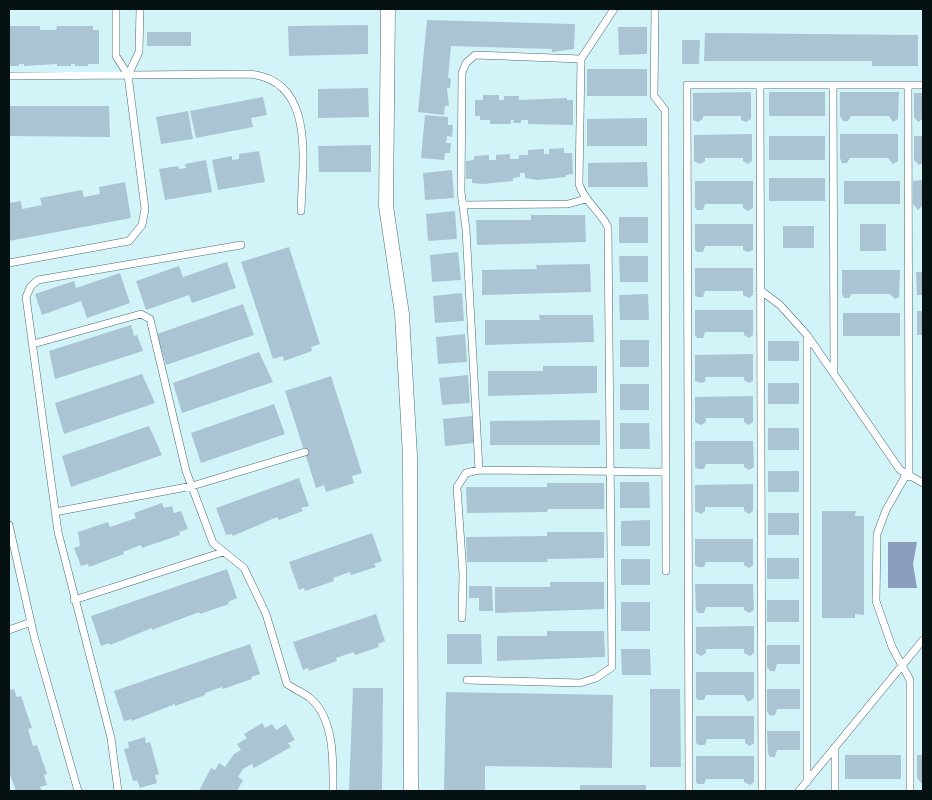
<svg xmlns="http://www.w3.org/2000/svg" width="932" height="800" font-family="'Fira Sans',sans-serif">
<style>
.water{fill:#8b9ebd}
.building{fill:#abc4d4}
.lines{fill:none;stroke-linecap:round;stroke-linejoin:round}
.service-casing{stroke:#4c6a6f;stroke-width:8}
.minor-casing{stroke:#4c6a6f;stroke-width:15}
.service{stroke:#fff;stroke-width:7}
.minor{stroke:#fff;stroke-width:14}
</style>
<rect width="100%" height="100%" fill="#d2f4f9"/>
<!-- water -->
<path class="water" d="M888,542H917L913,564L917,588H888Z"/>
<!-- building -->
<path class="building" d="M427,20L575,24L574,49L552,52V49L451,46L448,78L451,79L450,88H447L449,106H445L444,115L418,112Z
M368,25V54L289,56L288,26Z
M9,26H40V30H56L57,26H93V30H99V64H88V66H75V64H71V66H57V64L24,66V64H19V66H9Z
M618,27H647V54L619,55Z
M147,32H191V46H147Z
M705,33L918,35V66H872V61H704Z
M682,40H700L699,64H682Z
M587,69H647V96H587Z
M368,88L369,117L318,118V89Z
M751,92V119L746,122L741,120V116H703V119L698,122L693,120V93Z
M769,92H825V116H769Z
M840,92H899L898,119L893,122L889,116H851L848,121H843L840,116Z
M914,93H923V119L918,122L914,117Z
M483,95H499V100H504V96H519V100L567,98V100H573V125L528,124V120H521V123H513L514,120H511V124H490V120H480V116H475V100H483Z
M263,97L267,115L251,118L253,127L196,138L190,111Z
M9,106H109L110,137L9,136Z
M188,111L193,139L161,144L156,117Z
M425,115L448,117V125H453L452,137L447,136L446,143H451L450,153H445L444,160L421,158Z
M647,118V146H587V119Z
M752,134V161L748,164L743,161V158H705V161L700,164L694,161V135Z
M840,134H898V161L893,164L888,158H850L847,163H842L840,158Z
M769,136H825V160H769Z
M914,136H923V163L919,165L914,160Z
M371,145V172H319L318,146Z
M564,148V153H572L573,174L566,175V177L537,180L525,178V173H520V177L513,178V181L483,184L472,183V179H466V161L474,160V156L489,155V160H496V155L510,154V159H519V155H528V150L544,149V154H549V149Z
M259,151L265,182L218,190L212,160L232,156V160L239,159V154Z
M206,160L212,192L165,200L159,169L178,166L179,169L186,168L185,164Z
M647,162L648,187H588V163Z
M452,170L454,198L425,200L423,173Z
M769,178H825V201H769Z
M923,180V205L918,210L913,204V181Z
M695,181H753V208L748,211L743,208V204H705L703,210H697L695,208Z
M844,181H900V204H844Z
M125,182L131,218L9,241V203L21,201L22,209L42,205L40,198L82,190L84,197L100,194L99,187Z
M455,211L457,239L428,241L426,214Z
M531,215H585L586,242L477,245L476,220H531Z
M619,217H648V243H619Z
M695,224H753V250L748,252L743,250V246H705L703,252H697L695,250Z
M860,224H886V251H860Z
M783,226H814V248H783Z
M289,247L320,344L311,347L312,351L284,361L283,356L273,359L241,262Z
M458,252L461,280L432,282L430,255Z
M619,256H648V282H620Z
M227,262L236,288L192,303L189,295L146,310L136,281L179,266L183,277Z
M590,264L591,292L482,295V270L537,269L536,265Z
M695,268H753V295L749,298L743,295V291H705L703,297H697L695,295Z
M842,270H900L899,297L895,299L890,294H852L849,298H844L842,294Z
M916,272H923V295H917Z
M120,273L130,303L87,318L81,301L42,315L35,294L74,281L76,288Z
M462,293L464,321L435,323L433,296Z
M648,294L649,320H620L619,295Z
M243,304L254,335L166,365L157,334Z
M695,310H753V335L749,338L744,335V332H705L703,338H697L695,335Z
M917,311H923V335H917Z
M843,313H900V336H843Z
M539,315H593L594,342L485,345V320H540Z
M131,325L134,336L137,335L143,351L55,379L49,351Z
M465,334L467,362L438,364L436,337Z
M620,340H649V367H620Z
M768,341H799V361H768Z
M259,352L273,382L182,413L173,383Z
M753,354V381L749,383L744,380V377H705L706,381L701,383L695,381V355Z
M543,366H597V393L488,396V371H543Z
M142,374L155,403L64,434L55,403Z
M468,375L470,403L442,405L439,378Z
M331,376L362,473L352,476L354,483L326,492L324,485L316,488L285,391Z
M768,383H799V404H768Z
M620,384H649V410H620Z
M753,396V422L749,425L744,422V418H706V422L701,425L695,422V397Z
M274,404L285,434L201,463L191,433Z
M472,416L474,443L445,446L443,419Z
M600,420V445H490V421Z
M620,423H649L650,449H620Z
M149,426L162,455L71,487L62,456Z
M768,428H799V450H768Z
M695,441H753L754,467L749,470L744,467V464H706L704,469H698L695,467Z
M768,471H799V492H768Z
M299,478L309,506L301,508L303,511L279,520L277,517L233,536L232,534L226,535L216,508Z
M620,482H649L650,508H620Z
M547,483H604V509H548L547,512L467,513L466,487H547Z
M753,484V511L749,514L744,511V507H705V511L701,514L695,511V485Z
M162,503L164,508L172,506L174,513L181,511L188,529L179,532L180,535L142,548L141,545L123,552L124,554L89,567L88,564L81,566L74,548L80,546L78,532L108,522L110,527L136,518L134,513Z
M822,511H856L855,516H864V615L855,614V618H822Z
M768,513H799V535H768Z
M650,520V546H621V521Z
M547,532H604V558L547,559L548,562H467L466,537L547,536Z
M372,533L382,561L374,564L376,567L351,575L350,572L333,578L334,581L305,591L304,588L299,590L289,562Z
M695,539H753V565L749,568L744,565V562H706L704,567H698L695,565Z
M767,558H799V579H767Z
M621,559H650V585H621Z
M227,569L237,598L228,602L229,604L200,614L199,612L152,630V628L110,645L109,643L101,646L91,616Z
M550,582H604V609L495,613V587H550Z
M695,584H753L754,610L749,613L744,610V607H706L704,613H698L696,610Z
M469,586H492L493,611H479V598H469Z
M767,600H799V622H767Z
M621,602H650V631H621Z
M376,614L385,641L378,644L379,647L355,655L354,652L336,658L337,661L309,671L308,668L303,670L293,642Z
M754,626V653L750,656L744,653V649H706V653L701,656L696,653V627Z
M547,631H604L605,657L497,661V636H547Z
M447,634H481L482,664H447Z
M250,644L260,674L251,677L252,679L223,689L222,687L205,693V695L175,706V704L132,721V719L124,721L114,691Z
M767,645H800V664H777L775,671H770L767,667Z
M621,649H650L651,675H622Z
M696,672H754V698L750,701H747L744,695H706L704,700H698L696,698Z
M353,688H383L382,791H349Z
M14,689L17,697L21,696L32,728L28,729L33,746L37,745L47,774L44,775L47,785L40,787L42,791H16L9,772V690Z
M650,689H680L681,767H650Z
M767,689H800V709H777L775,715L770,716L767,711Z
M446,692L613,695L612,768L485,766V791H444Z
M696,716H754V743L750,746L745,743V739H707L705,745H699L696,743Z
M262,723L265,728L272,724L276,730L286,724L295,740L288,743L291,747L254,768L252,764L243,769L238,777L243,780L237,791H199L211,768L215,770L219,763L225,767L234,754L241,750L237,744L247,738L244,734Z
M767,731H800V750H777L775,757H770L768,753Z
M145,737L146,743L150,742L159,774L155,775L157,783L140,788L137,780L133,781L124,749L129,748L128,742Z
M845,755H901V779H845Z
M917,755H923L922,784L917,778Z
M696,756H754V782L750,785L744,782V779H706L704,784H698L696,782Z
M580,785H646V791H580Z"/>
<g class="lines">
<!-- service casing -->
<g class="service-casing">
<path id="service" d="M655,9L654,96L665,110L666,571
M128,75L139,52L140,9
M9,76L249,74C317,80 302,164 301,211
M760,85L762,791
M833,85L834,374
M908,85L909,477
M463,205L568,204L586,199
M9,263L129,241L142,225L145,209L128,75L116,56V9
M760,290L780,305L807,335L900,470L923,483
M33,344L141,314L150,319L186,471L213,543L244,568L266,614L287,684C294,689 304,693 310,698C335,719 333,762 333,791
M479,470L466,229L461,192L462,73L466,63L475,55L581,59
M906,475L886,510L877,534L876,601L892,647L910,680V791
M55,512L192,486L305,452
M9,525L34,636L78,791
M74,600L223,552
M462,618L463,574L457,487L466,473L479,470L665,472
M9,630L31,622
M467,680L580,683L596,678L612,667L608,227C600,211 584,201 579,184L581,59L614,9
M835,747V791
M807,782V335
M118,791L111,738L58,532L26,297L31,286L38,280L241,245
M689,791L687,85H923
M799,791L923,640"/>
</g>
<!-- minor casing -->
<g class="minor-casing">
<path id="minor" d="M388,9L386,206L402,314L410,456L411,791"/>
</g>
<!-- service -->
<use href="#service" class="service"/>
<!-- minor -->
<use href="#minor" class="minor"/>
</g>
<!-- border -->
<rect width="932" height="800" fill="none" stroke="#061113" stroke-width="20"/>
</svg>
